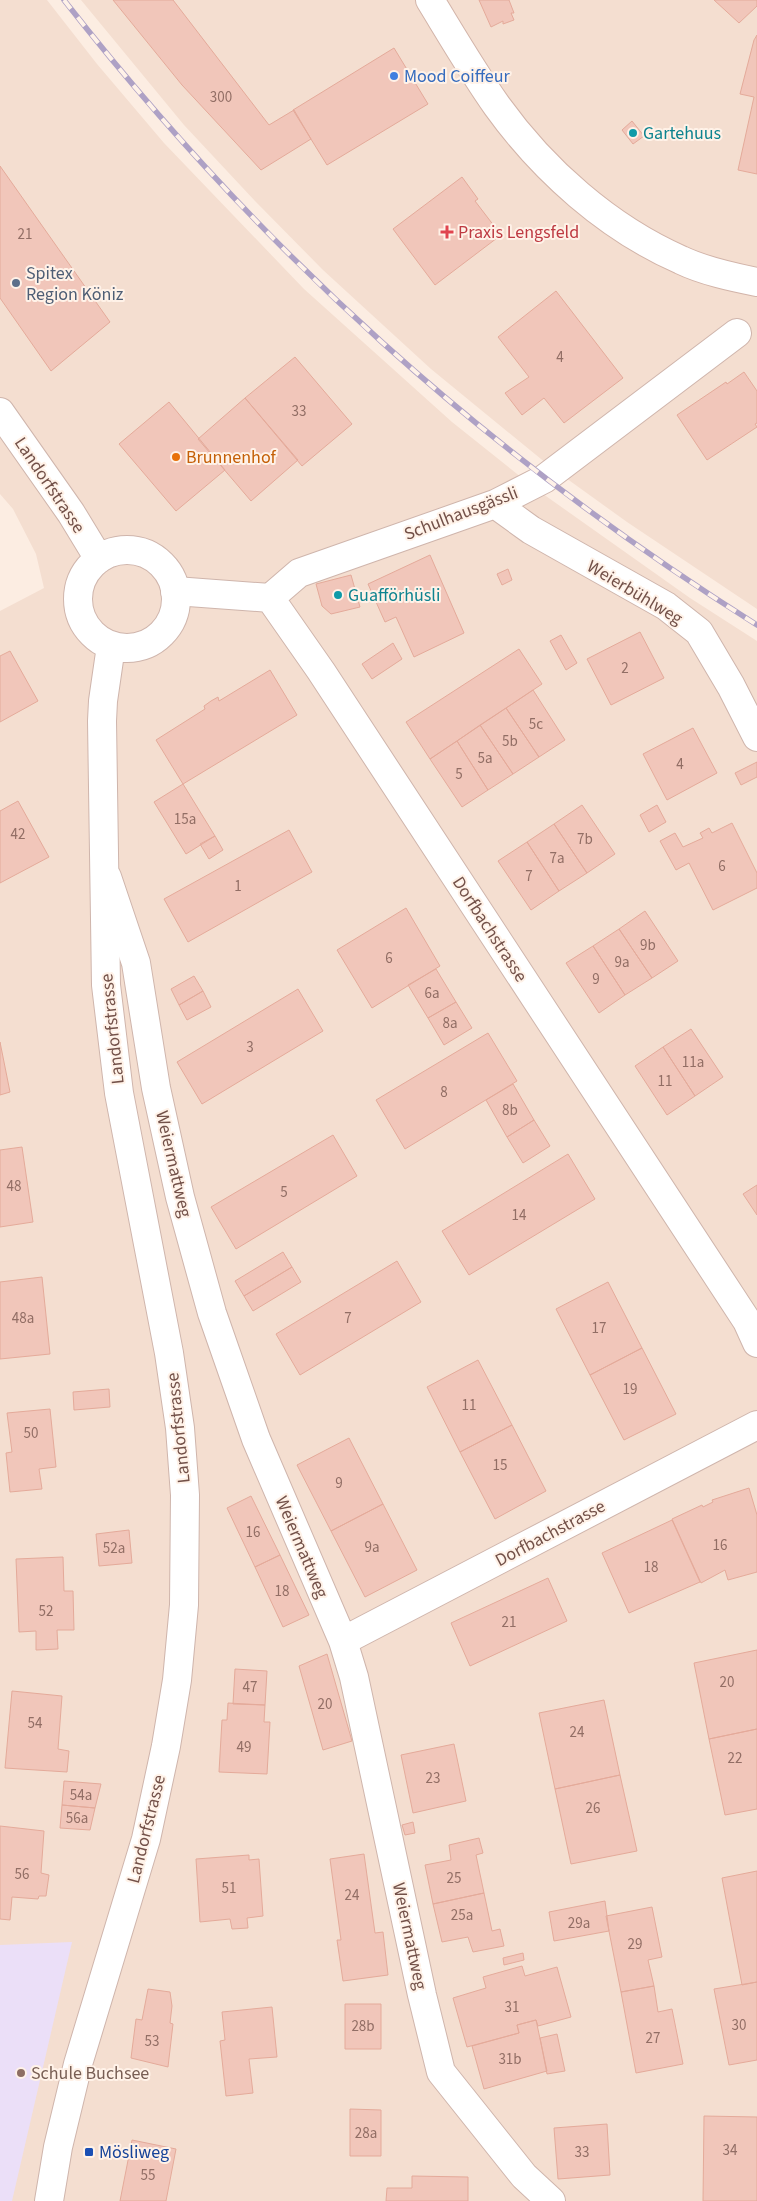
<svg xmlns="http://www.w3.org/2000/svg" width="757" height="2201" font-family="'Source Sans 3',sans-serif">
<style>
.residential{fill:#f4ded0}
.education{fill:#ebdff8}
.building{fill:#f1c6ba;stroke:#e4aa9a}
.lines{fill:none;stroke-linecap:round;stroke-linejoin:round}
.minor-casing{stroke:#cfb5ac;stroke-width:30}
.tertiary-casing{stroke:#cfb5ac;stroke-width:30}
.secondary-casing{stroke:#d2b4a9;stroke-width:30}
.minor{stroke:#fff;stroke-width:28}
.tertiary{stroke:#fff;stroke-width:28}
.secondary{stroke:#fff;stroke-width:28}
.rail-casing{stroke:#aea1c5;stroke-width:5.5}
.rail{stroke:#fff2e8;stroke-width:4;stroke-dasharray:11;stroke-linecap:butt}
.shop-dot{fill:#3f7fe0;stroke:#fff2e8;stroke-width:2}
.culture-dot{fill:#0f9aa8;stroke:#fff2e8;stroke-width:2}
.health-dot{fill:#e0444e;stroke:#fff2e8;stroke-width:2}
.service-dot{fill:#5c6f8a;stroke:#fff2e8;stroke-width:2}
.food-dot{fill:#e8710a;stroke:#fff2e8;stroke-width:2}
.education-dot{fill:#8d6e63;stroke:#fff2e8;stroke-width:2}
.transit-dot{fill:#1a4fb4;stroke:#fff2e8;stroke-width:2}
.labels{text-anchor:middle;stroke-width:4;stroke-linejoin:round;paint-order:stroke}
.number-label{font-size:15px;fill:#926e65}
.shop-label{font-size:18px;fill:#366cbe;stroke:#fff2e8;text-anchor:start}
.culture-label{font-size:18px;fill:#0d838f;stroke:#fff2e8;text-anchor:start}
.health-label{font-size:18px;fill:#be3a42;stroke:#fff2e8;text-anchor:start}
.service-label{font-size:18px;fill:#4e5e75;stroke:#fff2e8;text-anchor:start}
.food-label{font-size:18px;fill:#c56008;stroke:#fff2e8;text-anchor:start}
.street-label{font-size:18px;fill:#735149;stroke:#fff2e8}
.education-label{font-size:18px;fill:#785e54;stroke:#fff2e8;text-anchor:start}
.transit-label{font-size:18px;fill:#164399;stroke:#fff2e8;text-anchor:start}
</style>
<rect width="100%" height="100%" fill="#fcede2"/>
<!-- residential -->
<path class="residential" d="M0,0H47L97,64L164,143L304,289L452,422L536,489L690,598L757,641V2201H0V611L44,588L36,554L13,509L0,494Z
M81,0H757V609L627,522L552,468L431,369L323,270L255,201L184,125Z"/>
<!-- education -->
<path class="education" d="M72,1942L12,2201H0V1945Z"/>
<!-- building -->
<path class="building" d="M113,0H173L269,125L294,110L311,139L261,170L182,85Z
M479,0H509L514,13H511L514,20L503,24V21L491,27Z
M757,0V6L739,23L714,0Z
M757,35V174L738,170L754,97L740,94L754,40Z
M394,48L428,104L327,165L293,110Z
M632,121L644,136L633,144L622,130Z
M0,166L110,322L51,371L0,298Z
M462,177L478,199L475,201L501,235L435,285L393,229Z
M556,291L623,378L564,423L544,398L522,415L505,393L529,377L498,337Z
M295,357L352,424L302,466L245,398Z
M744,372L757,391V423L755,424L757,427L707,460L677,415L726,382L727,384Z
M245,398L298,460L251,501L198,439Z
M169,402L225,470L176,511L119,444Z
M430,555L464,633L414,657L396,617L385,622L368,584Z
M508,569L512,580L502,585L497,574Z
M351,575L360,607L331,614L322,606L316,584Z
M640,632L664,678L611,705L587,659Z
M561,635L577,663L566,670L550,641Z
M393,643L402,659L372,679L362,664Z
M519,649L542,684L430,759L406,722Z
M10,651L38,701L0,722V656Z
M270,670L297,715L183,784L156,740L205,709L204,706L211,701L218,697L219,701Z
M533,690L565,740L539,757L506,708Z
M506,708L539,757L513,774L480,725Z
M480,725L513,774L488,790L457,741Z
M693,728L717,773L667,800L643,754Z
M457,741L488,790L462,807L430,759Z
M757,762V777L741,785L735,773Z
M183,784L215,836L186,854L154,802Z
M18,801L49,857L0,883V811Z
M582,805L615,854L587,873L554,824Z
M657,805L666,822L649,832L640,815Z
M732,823L757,873V888L713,910L689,863L676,870L660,841L675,833L683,847L703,838L700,833L709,828L712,833Z
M554,824L587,873L559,891L527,842Z
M289,830L312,872L188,942L164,899Z
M215,836L223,850L209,859L200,844Z
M527,842L559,891L531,910L498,861Z
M406,908L440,966L372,1008L337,950Z
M645,911L678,961L652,978L619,929Z
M619,929L652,978L625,995L593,946Z
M593,946L625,995L599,1013L566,963Z
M436,969L456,1002L428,1018L408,985Z
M194,976L203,991L179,1005L171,989Z
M298,989L323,1031L202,1104L177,1062Z
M203,991L211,1007L187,1020L179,1005Z
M456,1002L472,1028L444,1045L428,1018Z
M691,1029L723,1077L695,1096L663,1047Z
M488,1033L517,1081L405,1149L376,1100Z
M0,1042L10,1092L0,1095Z
M663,1047L695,1096L667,1115L635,1066Z
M513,1084L534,1120L507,1137L486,1100Z
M534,1120L550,1146L523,1163L507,1137Z
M333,1135L357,1176L236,1249L211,1207Z
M22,1147L33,1222L0,1227V1150Z
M568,1154L595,1199L469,1275L442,1231Z
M757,1185V1215L743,1194Z
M283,1252L292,1267L244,1296L235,1281Z
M397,1261L421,1302L300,1375L276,1334Z
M292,1267L301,1282L253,1311L244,1296Z
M42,1277L50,1354L0,1359V1282Z
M608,1282L642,1348L590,1375L556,1309Z
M642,1348L676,1414L624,1440L590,1375Z
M478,1360L512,1425L460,1452L427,1387Z
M109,1389L110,1407L74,1410L73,1392Z
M50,1409L56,1467L39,1469L42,1489L10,1492L6,1453L12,1452L7,1413Z
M512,1425L546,1491L495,1519L460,1452Z
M349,1438L383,1504L331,1531L297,1465Z
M749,1488L757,1515V1572L728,1580L725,1570L701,1583L672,1519L702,1505L703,1507L713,1502L712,1500Z
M251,1496L280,1555L255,1567L227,1508Z
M383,1504L417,1570L365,1597L331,1531Z
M672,1520L700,1582L629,1613L602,1553Z
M129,1530L132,1563L99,1566L96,1534Z
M280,1555L309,1615L283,1627L255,1567Z
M63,1557L64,1591H73L74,1630H57L58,1649L36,1650V1631L19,1632L16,1559Z
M548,1578L567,1621L470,1666L451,1623Z
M757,1650V1729L709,1739L694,1663Z
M327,1654L352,1741L323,1750L299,1666Z
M235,1669L267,1671L265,1705L233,1704Z
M12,1691L62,1696L58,1749L69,1751L67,1772L5,1768Z
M604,1700L620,1775L555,1789L539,1713Z
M228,1703L265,1705L264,1722H270L267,1774L219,1772L222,1720H227Z
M757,1729V1809L725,1815L709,1739Z
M454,1744L466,1801L413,1813L401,1755Z
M620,1775L637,1851L571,1864L555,1789Z
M64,1781L101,1784L95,1808L62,1805Z
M62,1805L95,1808L90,1830L60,1828Z
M413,1822L415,1833L405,1835L402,1825Z
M0,1826L44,1831L41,1873L49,1875L46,1896H39L38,1899L12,1897L10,1920L0,1919Z
M479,1838L483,1853L476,1855L484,1893L433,1904L425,1865L451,1860L449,1845Z
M364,1854L375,1933L383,1932L388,1975L343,1981L337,1940H341L330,1859Z
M249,1855V1860L259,1859L263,1916L247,1918L248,1928L232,1929L230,1919L200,1922L196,1859Z
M757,1871V1982L742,1985L722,1878Z
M484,1893L492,1931L500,1929L504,1946L473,1952L468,1937L442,1942L433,1904Z
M605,1901L609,1931L554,1941L549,1912Z
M652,1907L662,1957L648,1960L654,1986L621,1992L606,1916Z
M523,1953L524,1960L504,1965L503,1958Z
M522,1966L525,1976L557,1967L571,2017L538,2026L536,2020L517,2025L519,2033L467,2047L453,1998L486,1988L483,1977Z
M757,1982V2060L729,2065L714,1989Z
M654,1986L658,2012L672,2009L683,2064L636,2073L621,1992Z
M148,1989L170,1992L172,2006L170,2023L173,2024L168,2067L131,2058L136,2019L142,2020Z
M345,2004H381V2049H345Z
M272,2007L277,2057L249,2059L253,2093L226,2096L220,2041L225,2040L222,2012Z
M536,2020L547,2071L484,2089L472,2046L519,2033L517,2025Z
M557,2034L565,2071L547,2074L540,2038Z
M350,2109L381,2110V2156H350Z
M704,2116L757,2117V2201H703Z
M607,2124L610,2175L558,2179L554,2128Z
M132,2140L176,2149L166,2201H120Z
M412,2176L468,2177V2201H386L387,2188H412Z"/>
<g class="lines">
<!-- minor casing -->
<g class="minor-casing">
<path id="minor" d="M495,504L531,530L666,606L699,632L731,686L757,737
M175,591L270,598L321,671L747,1321L757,1343
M270,598L299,573L495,504L544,479L737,333
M107,877L136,963L156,1088L180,1197L212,1313L256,1439L343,1641L354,1677L422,1995L441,2072L524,2176L551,2201
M343,1641L757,1425"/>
</g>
<!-- tertiary casing -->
<g class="tertiary-casing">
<path id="tertiary" d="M0,412L71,513L99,559
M78 599a49 49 0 1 1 98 0a49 49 0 1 1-98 0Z
M49,2201L58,2147L78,2064L146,1839L166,1746L177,1680L184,1605L185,1495L180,1428L169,1353L119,1093L106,985L102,721L103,701L111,646"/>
</g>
<!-- secondary casing -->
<g class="secondary-casing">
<path id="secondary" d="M430,0C452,36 473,72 497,106C543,170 608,228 681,260C704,271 732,277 757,282"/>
</g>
<!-- minor -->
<use href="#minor" class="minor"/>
<!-- tertiary -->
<use href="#tertiary" class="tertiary"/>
<!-- secondary -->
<use href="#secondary" class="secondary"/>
<!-- rail casing -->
<g class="rail-casing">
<path id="rail" d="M64,0C261,252 486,454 757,625"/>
</g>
<!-- rail -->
<use href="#rail" class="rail"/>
</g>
<!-- markers -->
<circle class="shop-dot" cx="394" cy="76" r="5"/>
<g class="culture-dot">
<circle cx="633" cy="133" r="5"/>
<circle cx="338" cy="595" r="5"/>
</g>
<path class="health-dot" d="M444.5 224.5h5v5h5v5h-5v5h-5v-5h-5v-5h5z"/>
<circle class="service-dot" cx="16" cy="283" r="5"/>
<circle class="food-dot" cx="176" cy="457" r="5"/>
<circle class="education-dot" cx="21" cy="2073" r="5"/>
<rect class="transit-dot" x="84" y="2147" width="10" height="10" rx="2.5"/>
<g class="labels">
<!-- number labels -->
<g class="number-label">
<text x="221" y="102">300</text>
<text x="25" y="239">21</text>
<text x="560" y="362">4</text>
<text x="299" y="416">33</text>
<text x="625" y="673">2</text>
<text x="536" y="729">5c</text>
<text x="510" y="746">5b</text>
<text x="485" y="763">5a</text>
<text x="680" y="769">4</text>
<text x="459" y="779">5</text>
<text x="185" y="824">15a</text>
<text x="18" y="839">42</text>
<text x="585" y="844">7b</text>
<text x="557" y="863">7a</text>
<text x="722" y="871">6</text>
<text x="529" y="881">7</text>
<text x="238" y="891">1</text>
<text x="648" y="950">9b</text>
<text x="389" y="963">6</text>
<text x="622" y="967">9a</text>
<text x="596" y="984">9</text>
<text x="432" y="998">6a</text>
<text x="450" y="1028">8a</text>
<text x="250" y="1052">3</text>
<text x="693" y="1067">11a</text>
<text x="665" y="1086">11</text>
<text x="444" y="1097">8</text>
<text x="510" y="1115">8b</text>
<text x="14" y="1191">48</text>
<text x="284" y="1197">5</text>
<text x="519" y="1220">14</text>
<text x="23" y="1323">48a</text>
<text x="348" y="1323">7</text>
<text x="599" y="1333">17</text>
<text x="630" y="1394">19</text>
<text x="469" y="1410">11</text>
<text x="31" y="1438">50</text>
<text x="500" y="1470">15</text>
<text x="339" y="1488">9</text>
<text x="253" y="1537">16</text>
<text x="720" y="1550">16</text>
<text x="372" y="1552">9a</text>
<text x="114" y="1553">52a</text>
<text x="651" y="1572">18</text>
<text x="282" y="1596">18</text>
<text x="46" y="1616">52</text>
<text x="509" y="1627">21</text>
<text x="727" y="1687">20</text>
<text x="250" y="1692">47</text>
<text x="325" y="1709">20</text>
<text x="35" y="1728">54</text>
<text x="577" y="1737">24</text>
<text x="244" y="1752">49</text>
<text x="735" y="1763">22</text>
<text x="433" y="1783">23</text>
<text x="81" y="1800">54a</text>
<text x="593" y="1813">26</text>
<text x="77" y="1823">56a</text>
<text x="22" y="1879">56</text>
<text x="454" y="1883">25</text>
<text x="229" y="1893">51</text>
<text x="352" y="1900">24</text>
<text x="462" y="1920">25a</text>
<text x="579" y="1928">29a</text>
<text x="635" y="1949">29</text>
<text x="512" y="2012">31</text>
<text x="739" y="2030">30</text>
<text x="363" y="2031">28b</text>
<text x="653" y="2043">27</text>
<text x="152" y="2046">53</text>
<text x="510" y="2064">31b</text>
<text x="366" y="2138">28a</text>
<text x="730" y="2155">34</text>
<text x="582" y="2157">33</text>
<text x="148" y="2180">55</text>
</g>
<!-- shop labels -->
<g class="shop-label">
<text x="404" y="82">Mood Coiffeur</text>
</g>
<!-- culture labels -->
<g class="culture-label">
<text x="643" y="139">Gartehuus</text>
<text x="348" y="601">Guafförhüsli</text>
</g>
<!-- health labels -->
<g class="health-label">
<text x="458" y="238">Praxis Lengsfeld</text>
</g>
<!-- service labels -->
<g class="service-label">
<text x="26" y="279">Spitex<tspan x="26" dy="21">Region Köniz</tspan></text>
</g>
<!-- food labels -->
<g class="food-label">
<text x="186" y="463">Brunnenhof</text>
</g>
<!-- street labels -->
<g class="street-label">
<text transform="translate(50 485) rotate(56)" y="6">Landorfstrasse</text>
<text transform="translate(461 513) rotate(-21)" y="6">Schulhausgässli</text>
<text transform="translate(635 592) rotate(31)" y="6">Weierbühlweg</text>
<text transform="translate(490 929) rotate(57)" y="6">Dorfbachstrasse</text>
<text transform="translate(112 1029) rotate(-96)" y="6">Landorfstrasse</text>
<text transform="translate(174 1164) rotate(77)" y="6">Weiermattweg</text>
<text transform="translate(178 1428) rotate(-96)" y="6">Landorfstrasse</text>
<text transform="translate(550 1533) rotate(-28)" y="6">Dorfbachstrasse</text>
<text transform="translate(302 1547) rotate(67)" y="6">Weiermattweg</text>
<text transform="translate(146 1829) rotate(-76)" y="6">Landorfstrasse</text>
<text transform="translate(410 1936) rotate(78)" y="6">Weiermattweg</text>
</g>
<!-- education labels -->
<g class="education-label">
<text x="31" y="2079">Schule Buchsee</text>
</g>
<!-- transit labels -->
<g class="transit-label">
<text x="99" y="2158">Mösliweg</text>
</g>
</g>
</svg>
